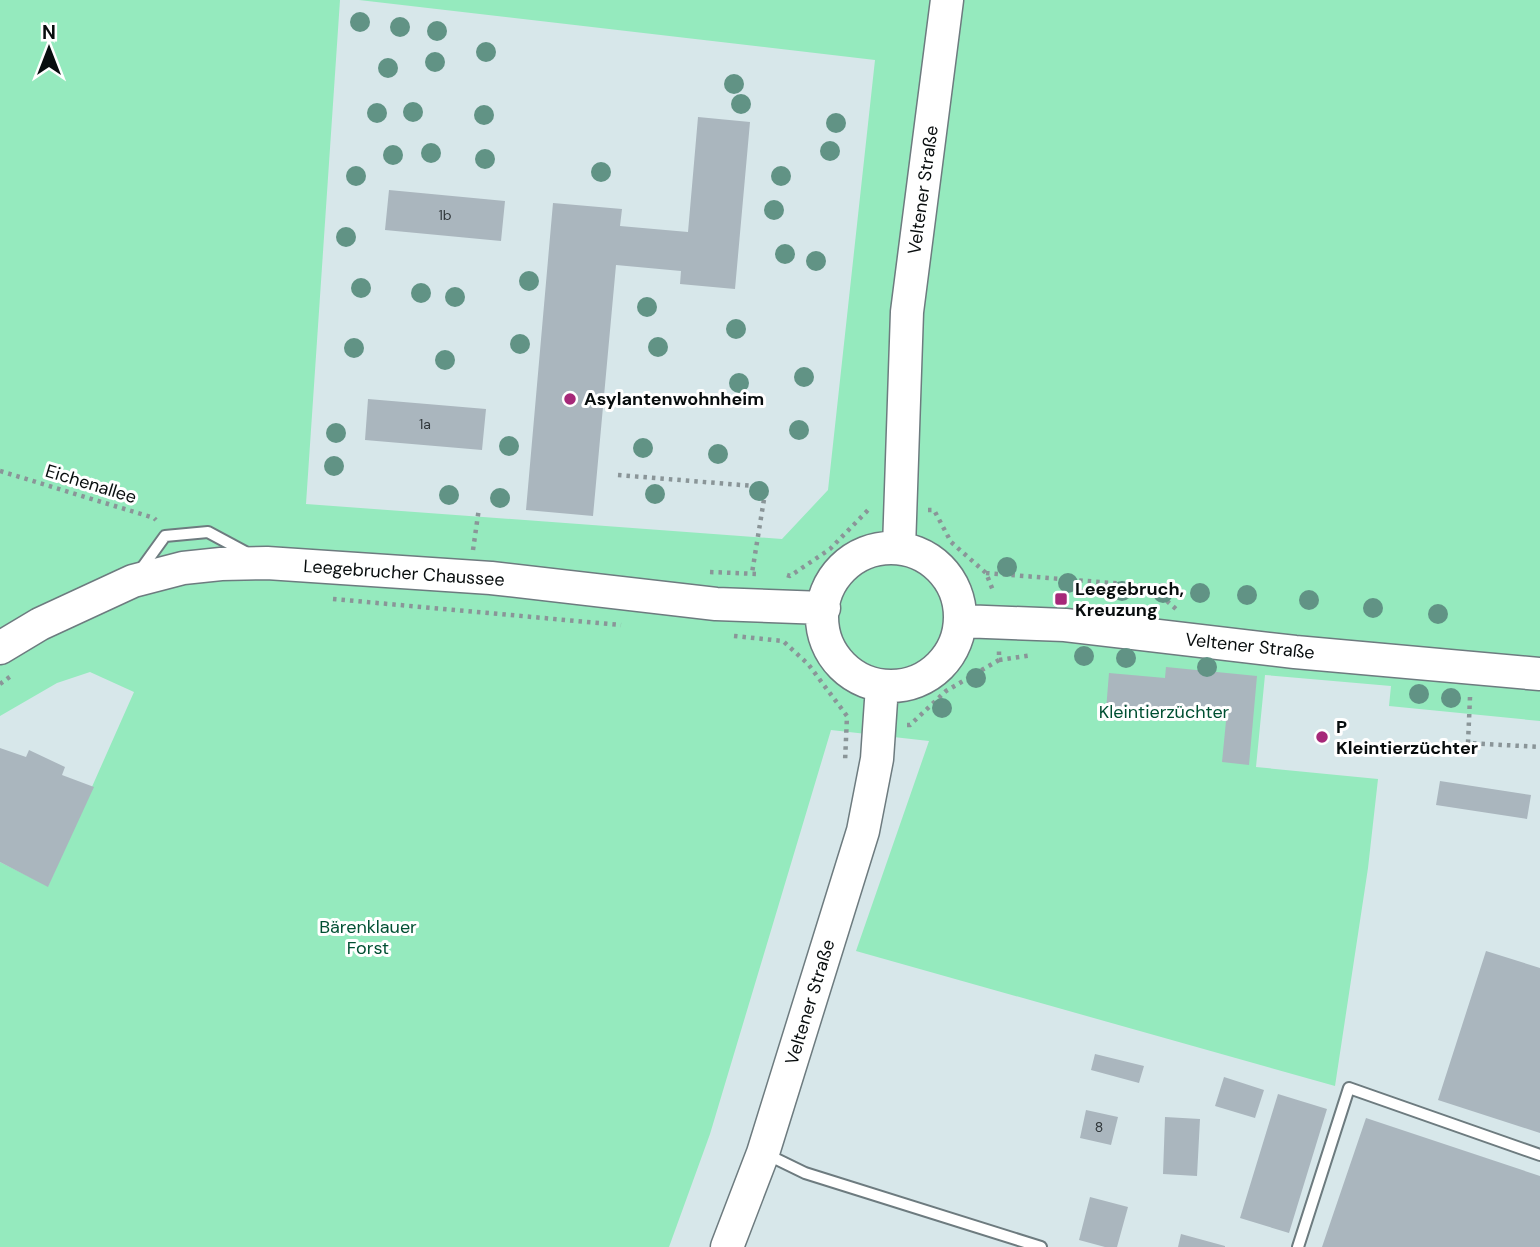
<svg xmlns="http://www.w3.org/2000/svg" width="1540" height="1247" font-family="'DM Sans',sans-serif">
<style>
.green{fill:#95eabe}
.building{fill:#aab6be}
.lines{fill:none;stroke-linecap:round;stroke-linejoin:round}
.lane-casing{stroke:#6d7b7f;stroke-width:14}
.secondary-casing{stroke:#6d7b7f;stroke-width:35}
.path{stroke:#8a9598;stroke-width:4.5;stroke-dasharray:3.5 5;stroke-linecap:butt}
.lane{stroke:#fff;stroke-width:10}
.secondary{stroke:#fff;stroke-width:32}
.tree{fill:#619385}
.poi-dot{fill:#a62879;stroke:#fff;stroke-width:2.5}
.labels{text-anchor:middle;stroke-width:6;stroke-linejoin:round;paint-order:stroke}
.number-label{font-size:14px;fill:#30373a}
.street-label{font-size:18px;fill:#080d0e;stroke:#fff}
.poi-label{font-size:18px;font-weight:bold;fill:#080d0e;stroke:#fff;text-anchor:start}
.park-label{font-size:18px;fill:#004f32;stroke:#fff}
</style>
<rect width="100%" height="100%" fill="#d7e7ea"/>
<!-- green -->
<path class="green" d="M0,0H340L306,504L782,539L828,490L875,60L359,0H1540V721L1389,706L1391,686L1265,675L1256,767L1378,779L1368,868L1335,1086L856,951L929,741L831,730L710,1134L669,1247H0V862L48,886L134,692L90,672L57,683L0,716Z"/>
<!-- building -->
<path class="building" d="M698,117L750,122L735,289L680,284L681,271L616,265L593,516L526,510L553,203L622,209L620,226L688,232Z
M389,190L505,201L501,241L385,230Z
M368,399L486,409L482,450L365,440Z
M1073,588L1089,589L1088,597L1073,596Z
M1166,667L1257,676L1249,765L1222,762L1226,721L1106,710L1109,673L1165,678Z
M0,748L26,757L29,750L65,767L62,775L94,787L48,887L0,862Z
M1440,781L1531,795L1527,819L1436,805Z
M1486,951L1540,968V1133L1438,1100Z
M1095,1054L1144,1066L1139,1083L1091,1070Z
M1224,1077L1264,1090L1255,1118L1215,1106Z
M1278,1094L1327,1109L1289,1233L1240,1218Z
M1086,1110L1118,1117L1111,1145L1080,1138Z
M1165,1117L1200,1119L1197,1176L1163,1174Z
M1366,1118L1540,1176V1247H1322Z
M1090,1197L1128,1207L1117,1247H1105L1079,1240Z
M1181,1234L1225,1246V1247H1178Z"/>
<g class="lines">
<!-- lane casing -->
<g class="lane-casing">
<path id="lane" d="M139,572L165,536L208,532L249,554
M766,1154L805,1173L1041,1247
M1298,1247L1349,1088L1540,1155"/>
</g>
<!-- secondary casing -->
<g class="secondary-casing">
<path id="secondary" d="M899,548L907,312L947,0
M822 617a69 69 0 1 1 138 0a69 69 0 1 1-138 0Z
M961,621L1065,625L1295,652L1540,674
M0,648L40,624L133,581L183,568L221,564L267,563L491,578L716,604L824,608
M727,1247L763,1153L863,831L877,759L882,686"/>
</g>
<!-- path -->
<path class="path" d="M0,471L154,518L156,520
M618,475L766,487L752,573
M928,510H934L951,542L986,573L994,593
M473,550L479,508
M710,572L757,574
M986,573L1150,586L1176,609
M787,575L790,576L830,549L871,507
M333,599L621,625
M734,636L783,641L808,664L847,716L845,762
M999,660L1032,655
M0,684L11,676
M1470,697L1468,743L1540,747
M907,725H910L946,691L999,660V650"/>
<!-- lane -->
<use href="#lane" class="lane"/>
<!-- secondary -->
<use href="#secondary" class="secondary"/>
</g>
<!-- trees -->
<g class="tree">
<circle cx="360" cy="22" r="10"/>
<circle cx="400" cy="27" r="10"/>
<circle cx="437" cy="31" r="10"/>
<circle cx="486" cy="52" r="10"/>
<circle cx="435" cy="62" r="10"/>
<circle cx="388" cy="68" r="10"/>
<circle cx="734" cy="84" r="10"/>
<circle cx="741" cy="104" r="10"/>
<circle cx="413" cy="112" r="10"/>
<circle cx="377" cy="113" r="10"/>
<circle cx="484" cy="115" r="10"/>
<circle cx="836" cy="123" r="10"/>
<circle cx="830" cy="151" r="10"/>
<circle cx="431" cy="153" r="10"/>
<circle cx="393" cy="155" r="10"/>
<circle cx="485" cy="159" r="10"/>
<circle cx="601" cy="172" r="10"/>
<circle cx="356" cy="176" r="10"/>
<circle cx="781" cy="176" r="10"/>
<circle cx="774" cy="210" r="10"/>
<circle cx="346" cy="237" r="10"/>
<circle cx="785" cy="254" r="10"/>
<circle cx="816" cy="261" r="10"/>
<circle cx="529" cy="281" r="10"/>
<circle cx="361" cy="288" r="10"/>
<circle cx="421" cy="293" r="10"/>
<circle cx="455" cy="297" r="10"/>
<circle cx="647" cy="307" r="10"/>
<circle cx="736" cy="329" r="10"/>
<circle cx="520" cy="344" r="10"/>
<circle cx="658" cy="347" r="10"/>
<circle cx="354" cy="348" r="10"/>
<circle cx="445" cy="360" r="10"/>
<circle cx="804" cy="377" r="10"/>
<circle cx="739" cy="383" r="10"/>
<circle cx="799" cy="430" r="10"/>
<circle cx="336" cy="433" r="10"/>
<circle cx="509" cy="446" r="10"/>
<circle cx="643" cy="448" r="10"/>
<circle cx="718" cy="454" r="10"/>
<circle cx="334" cy="466" r="10"/>
<circle cx="759" cy="491" r="10"/>
<circle cx="655" cy="494" r="10"/>
<circle cx="449" cy="495" r="10"/>
<circle cx="500" cy="498" r="10"/>
<circle cx="1007" cy="567" r="10"/>
<circle cx="1068" cy="583" r="10"/>
<circle cx="1122" cy="591" r="10"/>
<circle cx="1163" cy="593" r="10"/>
<circle cx="1200" cy="593" r="10"/>
<circle cx="1247" cy="595" r="10"/>
<circle cx="1309" cy="600" r="10"/>
<circle cx="1373" cy="608" r="10"/>
<circle cx="1438" cy="614" r="10"/>
<circle cx="1084" cy="656" r="10"/>
<circle cx="1126" cy="658" r="10"/>
<circle cx="1207" cy="667" r="10"/>
<circle cx="976" cy="678" r="10"/>
<circle cx="1419" cy="694" r="10"/>
<circle cx="1451" cy="698" r="10"/>
<circle cx="942" cy="708" r="10"/>
</g>
<!-- markers -->
<g class="poi-dot">
<circle cx="570" cy="399" r="7"/>
<rect x="1054" y="592" width="14" height="14" rx="3.5"/>
<circle cx="1322" cy="737" r="7"/>
</g>
<g class="labels">
<!-- number labels -->
<g class="number-label">
<text x="445" y="220">1b</text>
<text x="425" y="429">1a</text>
<text x="1099" y="1132">8</text>
</g>
<!-- street labels -->
<g class="street-label">
<text transform="translate(923 190) rotate(-82)" y="6">Veltener Straße</text>
<text transform="translate(91 484) rotate(17)" y="6">Eichenallee</text>
<text transform="translate(404 573) rotate(4)" y="6">Leegebrucher Chaussee</text>
<text transform="translate(1250 646) rotate(6)" y="6">Veltener Straße</text>
<text transform="translate(810 1002) rotate(-73)" y="6">Veltener Straße</text>
</g>
<!-- poi labels -->
<g class="poi-label">
<text x="584" y="405">Asylantenwohnheim</text>
<text x="1075" y="595">Leegebruch,<tspan x="1075" dy="21">Kreuzung</tspan></text>
<text x="1336" y="733">P<tspan x="1336" dy="21">Kleintierzüchter</tspan></text>
</g>
<!-- park labels -->
<g class="park-label">
<text x="1164" y="718">Kleintierzüchter</text>
<text x="368" y="933">Bärenklauer<tspan x="368" dy="21">Forst</tspan></text>
</g>
</g>
<!-- north arrow -->
<g transform="translate(49 49)" stroke="#ffffff" stroke-width="5" paint-order="stroke">
<path d="M0-5L12 26L0 18L-12 26Z" fill="#080d0e"/>
<text y="-10" font-size="19" font-weight="bold" text-anchor="middle" fill="#080d0e">N</text>
</g>
</svg>
